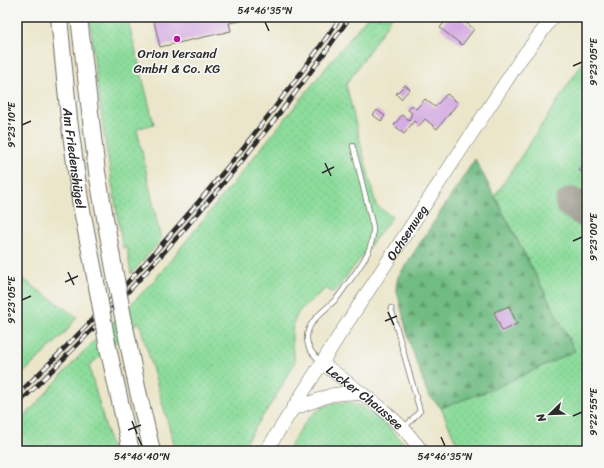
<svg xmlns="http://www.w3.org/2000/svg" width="604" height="468" font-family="Sriracha,sans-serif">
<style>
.grass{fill:url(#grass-dots);stroke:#5c8463}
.forest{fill:url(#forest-firs);stroke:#4e7457}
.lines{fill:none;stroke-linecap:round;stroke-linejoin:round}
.taxiway{stroke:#8b887a;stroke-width:32}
.building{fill:#d5ace3}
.service-casing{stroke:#6e6c63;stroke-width:6}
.secondary-casing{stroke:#6e6c63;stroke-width:14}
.trunk-casing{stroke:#6e6c63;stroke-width:18}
.service{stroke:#fff;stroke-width:4.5}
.secondary{stroke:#fff;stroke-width:13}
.trunk{stroke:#fff;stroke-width:16}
.rail-casing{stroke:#2b2b2b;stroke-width:4.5}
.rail{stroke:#f6f6f2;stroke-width:3;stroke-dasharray:9;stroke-linecap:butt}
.trunk-bridge-casing{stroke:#6e6c63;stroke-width:18;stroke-linecap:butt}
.trunk-bridge{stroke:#fff;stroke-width:16}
.ticks{fill:none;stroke:#2b2b2b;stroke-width:1.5}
.poi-dot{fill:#b5179e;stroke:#f6f6f2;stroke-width:1.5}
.labels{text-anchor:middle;stroke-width:3.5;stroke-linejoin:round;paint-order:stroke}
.poi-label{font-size:13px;fill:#2b2b2b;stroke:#f6f6f2}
.street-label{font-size:13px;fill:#2b2b2b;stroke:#f6f6f2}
.neatline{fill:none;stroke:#2b2b2b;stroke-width:1.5}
.ticks-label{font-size:10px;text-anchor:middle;fill:#2b2b2b}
</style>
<defs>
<pattern id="grass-dots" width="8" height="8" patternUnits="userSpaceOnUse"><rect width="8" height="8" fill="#8cdc9b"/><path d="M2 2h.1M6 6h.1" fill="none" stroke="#79bd86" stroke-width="1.8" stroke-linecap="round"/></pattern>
<pattern id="forest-firs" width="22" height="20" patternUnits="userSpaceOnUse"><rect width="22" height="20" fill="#71bc83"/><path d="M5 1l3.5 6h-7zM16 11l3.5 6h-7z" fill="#5d996b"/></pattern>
</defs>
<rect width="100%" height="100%" fill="#f6f6f2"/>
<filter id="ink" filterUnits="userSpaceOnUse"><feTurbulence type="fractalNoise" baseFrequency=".025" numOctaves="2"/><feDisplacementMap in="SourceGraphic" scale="8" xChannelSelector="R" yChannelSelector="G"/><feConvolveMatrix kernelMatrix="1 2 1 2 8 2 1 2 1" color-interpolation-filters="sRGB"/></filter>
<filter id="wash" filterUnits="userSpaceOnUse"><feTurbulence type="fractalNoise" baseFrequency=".012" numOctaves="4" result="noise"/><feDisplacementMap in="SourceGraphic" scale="16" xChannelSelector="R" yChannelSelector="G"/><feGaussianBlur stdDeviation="0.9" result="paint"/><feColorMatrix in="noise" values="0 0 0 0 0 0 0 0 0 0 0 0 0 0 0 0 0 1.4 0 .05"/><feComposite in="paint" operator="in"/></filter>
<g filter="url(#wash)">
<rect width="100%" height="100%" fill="#ebe6ca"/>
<!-- grass -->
<path class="grass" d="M90,17H127L154,124L137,129L161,240L131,274L127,248H123C110,171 96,94 90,17Z
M367,17H392L346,85L376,205L392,217L337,289L333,292L329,291L326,288C304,308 291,309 292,343C292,350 296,357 294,364L276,396L240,451H176L139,321L89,366L112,451H17V425L84,351L153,282Z
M587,56V451H460L441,408L493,389L575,351L495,196Z
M17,275L77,317L64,334L17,379Z
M347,402C351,404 357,404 362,407C381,417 396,435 410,451H287C299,432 308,411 331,404C336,402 342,403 347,402Z"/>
<!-- forest -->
<path class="forest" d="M475,159L575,351L493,389L441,408L428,395L410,344L396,287L398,277Z"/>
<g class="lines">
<!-- taxiway -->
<path class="taxiway" d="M571,203L587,213"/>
</g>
<g id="blocks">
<!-- building -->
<path class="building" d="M153,17H244L245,20L229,23L231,31L160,47Z
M448,17H459L474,29L462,45L440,28Z
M405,85L410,89L401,99L396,94Z
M447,94L458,103L437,129L425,119L419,126L414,121L404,134L394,125L402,115L409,120L412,113L408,110L412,105L416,109L425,99L435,107Z
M377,110L385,116L381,121L373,115Z
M587,158V175L579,170Z
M509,306L517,324L502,331L494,312Z"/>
</g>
</g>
<g filter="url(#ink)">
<use href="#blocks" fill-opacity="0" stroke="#6e6c63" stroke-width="1"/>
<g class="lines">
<!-- service casing -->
<g class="service-casing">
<path id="service" d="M391,308L420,411L404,428
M321,362C315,356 307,349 307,339C306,321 326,310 337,298C342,292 346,285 351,279C363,262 374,248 373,227L353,146"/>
</g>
<!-- secondary casing -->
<g class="secondary-casing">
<g id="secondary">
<path id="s1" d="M322,363L380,407L404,429L422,451"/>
<path d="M293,409L331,395L346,393L363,394"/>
<path id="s2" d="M266,451L340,334L520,60L553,17"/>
</g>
</g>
<!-- trunk casing -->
<g class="trunk-casing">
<g id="trunk">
<path id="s3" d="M59,17L69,119L80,200L99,297"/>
<path d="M79,17L97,172L116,280"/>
<path d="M125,327L137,387L152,451"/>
<path d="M107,343L131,451"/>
</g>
</g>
<!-- service -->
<use href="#service" class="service"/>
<!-- secondary -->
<use href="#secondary" class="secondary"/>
<!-- trunk -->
<use href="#trunk" class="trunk"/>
<!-- rail casing -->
<g class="rail-casing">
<path id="rail" d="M17,395C137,280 246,153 341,17
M17,405C140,286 253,157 350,17"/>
</g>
<!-- rail -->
<use href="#rail" class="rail"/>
<!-- trunk-bridge casing -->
<g class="trunk-bridge-casing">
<path id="trunk-bridge" d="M116,280L125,327
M99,297L107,343"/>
</g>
<!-- trunk-bridge -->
<use href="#trunk-bridge" class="trunk-bridge"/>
</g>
</g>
<!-- ticks -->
<path class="ticks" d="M265,22L269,31M573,66L582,62M22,125L31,121M325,163L331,176M322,173L334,167M573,241L582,237M68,272L74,285M65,282L78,276M22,300L31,296M388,312L394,325M385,321L397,316M573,416L582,412M132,421L137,434M128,430L141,425M138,437L142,446M441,437L445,446"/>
<!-- markers -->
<circle class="poi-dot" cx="177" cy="39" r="4"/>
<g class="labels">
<!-- poi labels -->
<g class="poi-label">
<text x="177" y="58">Orion Versand<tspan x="177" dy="15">GmbH &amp; Co. KG</tspan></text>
</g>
<!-- street labels -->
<g class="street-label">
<text dy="5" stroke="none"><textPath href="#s3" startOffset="142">Am Friedenshügel</textPath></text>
<text dy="5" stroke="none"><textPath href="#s2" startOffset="260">Ochsenweg</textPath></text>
<text dy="5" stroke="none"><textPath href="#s1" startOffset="55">Lecker Chaussee</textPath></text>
</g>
</g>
<!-- margin -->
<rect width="604" height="468" fill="none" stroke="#f6f6f2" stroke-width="44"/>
<!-- north arrow -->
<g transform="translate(550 414) rotate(247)" stroke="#f6f6f2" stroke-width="3" paint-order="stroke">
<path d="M0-3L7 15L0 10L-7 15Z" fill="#2b2b2b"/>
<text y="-6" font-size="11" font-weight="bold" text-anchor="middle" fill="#2b2b2b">N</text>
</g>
<rect x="22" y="22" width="560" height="424" class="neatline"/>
<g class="ticks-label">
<text x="265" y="14">54°46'35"N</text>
<text transform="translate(593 62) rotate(-90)" y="4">9°23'05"E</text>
<text transform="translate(11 125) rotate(-90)" y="4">9°23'10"E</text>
<text transform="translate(593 237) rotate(-90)" y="4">9°23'00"E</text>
<text transform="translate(11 300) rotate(-90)" y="4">9°23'05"E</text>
<text transform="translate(593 412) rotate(-90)" y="4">9°22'55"E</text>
<text x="142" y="460">54°46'40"N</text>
<text x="445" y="460">54°46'35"N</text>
</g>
</svg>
